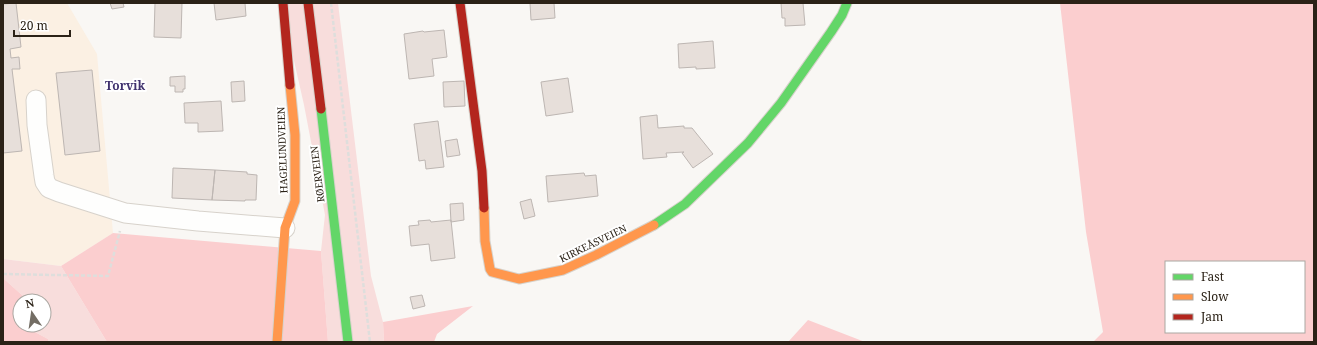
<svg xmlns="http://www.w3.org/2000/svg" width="1317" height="345" font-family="'Noto Serif',serif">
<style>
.built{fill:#fbf0e3}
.green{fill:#f8dddc}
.forest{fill:#fbcecf;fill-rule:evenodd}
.building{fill:#e7dfda;stroke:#bdb6b2}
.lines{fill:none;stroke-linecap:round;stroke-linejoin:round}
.street-casing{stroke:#d7d2cb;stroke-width:21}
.fast-casing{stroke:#d7d2cb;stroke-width:11}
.slow-casing{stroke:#d7d2cb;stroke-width:11}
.jam-casing{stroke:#d7d2cb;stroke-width:11}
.path{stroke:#dededc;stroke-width:2.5;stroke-dasharray:4 2;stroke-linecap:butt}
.street{stroke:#fefefd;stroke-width:19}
.fast{stroke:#63d668;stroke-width:9}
.slow{stroke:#ff974d;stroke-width:9}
.jam{stroke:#b3261e;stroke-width:9}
.labels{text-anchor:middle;stroke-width:4;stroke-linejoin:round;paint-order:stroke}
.street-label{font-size:10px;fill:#2b2217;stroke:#fff}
.quarter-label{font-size:12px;font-weight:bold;fill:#41336f;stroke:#fff}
</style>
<rect width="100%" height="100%" fill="#f9f7f4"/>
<!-- built -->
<path class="built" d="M3,3H67L97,54L113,233L61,266L3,259Z"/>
<!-- green -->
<path class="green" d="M281,3H338L371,276L383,322L384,342H328L321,251L325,215L304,105Z
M3,259L61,266L107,342H48V339L22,325H44V301H23V296L3,278Z"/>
<!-- forest -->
<path class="forest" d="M1060,3H1314V342H1093L1103,332L1086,232ZM1166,262H1304V332H1166Z
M113,233L321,251L328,342H107L61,266Z
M3,278L23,296V301H20V325H22L48,339V342H3Z
M473,306L437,334L434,342H384L383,322Z
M808,320L865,342H788Z"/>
<!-- building -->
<path class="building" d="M16,3L21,47L10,49L11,58L19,57L20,69H12L22,151L3,153V4Z
M110,3H123L124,7L112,9Z
M155,3H182L181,38L154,37Z
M211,3H245L246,16L216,20L214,3Z
M530,3H554L555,18L531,20Z
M781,3H803L805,25L785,26V18H782Z
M444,30L447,57L432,59L434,76L409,79L404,34L423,31L424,32Z
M713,41L715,68L696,69V67L679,68L678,44Z
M92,70L100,151L65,155L56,73Z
M185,76V89H183V92H175V86H170V77Z
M568,78L573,112L546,116L541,82Z
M244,81L245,101L232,102L231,82Z
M464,81L465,106L444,107L443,82Z
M221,101L223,131L198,132V123H185L184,103Z
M657,115L658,128L684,126V128H692L713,154L693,168L682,153L684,152L666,153L667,157L643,159L640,117Z
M438,121L444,167L426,169L425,160L419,161L414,124Z
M457,139L460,155L447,157L445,141Z
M173,168L215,170L212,200L172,198Z
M215,170L247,172V174L257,175L256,200H245V201L212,200Z
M584,173L585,176L596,175L598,196L548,202L546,176Z
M531,199L535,216L524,219L520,202Z
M463,203L464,220L451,222L450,204Z
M430,220L431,222L451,220L455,258L431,261L429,244L411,246L409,226L419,225L418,221Z
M422,295L425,306L413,309L410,297Z"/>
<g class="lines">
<!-- street casing -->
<g class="street-casing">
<path id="street" d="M36,100L37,125L44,176L45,182L49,188L59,192L125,213L198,221L285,228"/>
</g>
<!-- fast casing -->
<g class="fast-casing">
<path id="fast" d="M321,109L348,342
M654,225L685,204L748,143L781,103L831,32L842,15L847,3"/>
</g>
<!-- slow casing -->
<g class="slow-casing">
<path id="slow" d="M484,208L485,241L490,269L492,272L519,279L563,270L596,255L654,225
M277,342L285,228L295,201V135L290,85"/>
</g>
<!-- jam casing -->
<g class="jam-casing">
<path id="jam" d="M283,3L290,85
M308,3L321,109
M460,3L482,171L484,208"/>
</g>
<!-- path -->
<path class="path" d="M331,3L370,342
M3,274L108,276L120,231"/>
<!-- street -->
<use href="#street" class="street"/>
<!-- fast -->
<use href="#fast" class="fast"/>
<!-- slow -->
<use href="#slow" class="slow"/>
<!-- jam -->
<use href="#jam" class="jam"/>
</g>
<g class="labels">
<!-- street labels -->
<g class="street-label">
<text transform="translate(282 150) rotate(-92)" y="4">HAGELUNDVEIEN</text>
<text transform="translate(317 174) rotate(-97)" y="4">RØERVEIEN</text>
<text transform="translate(593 243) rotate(-26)" y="4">KIRKEÅSVEIEN</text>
</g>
<!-- quarter labels -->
<g class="quarter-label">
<text x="125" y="90">Torvik</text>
</g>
</g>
<!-- border -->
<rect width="1317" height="345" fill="none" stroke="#2b2217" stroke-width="8"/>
<!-- legend -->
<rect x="1165" y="261" width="140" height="72" fill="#ffffff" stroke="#aaa7a2"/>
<rect x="1173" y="274" width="20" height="6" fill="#63d668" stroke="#aaa7a2"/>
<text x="1201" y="281" font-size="12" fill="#2b2217">Fast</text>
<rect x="1173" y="294" width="20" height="6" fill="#ff974d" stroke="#aaa7a2"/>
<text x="1201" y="301" font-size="12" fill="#2b2217">Slow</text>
<rect x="1173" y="314" width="20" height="6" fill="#b3261e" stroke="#aaa7a2"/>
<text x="1201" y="321" font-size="12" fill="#2b2217">Jam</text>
<!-- north arrow -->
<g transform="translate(32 313) rotate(347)"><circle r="19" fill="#ffffff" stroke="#aaa7a2"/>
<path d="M0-3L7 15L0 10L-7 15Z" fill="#736d64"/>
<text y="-6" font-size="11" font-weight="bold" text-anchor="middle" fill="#2b2217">N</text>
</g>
<!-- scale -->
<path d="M14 30v6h56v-6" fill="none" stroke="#2b2217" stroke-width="2"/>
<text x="20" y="30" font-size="12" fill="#2b2217" stroke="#ffffff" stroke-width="3" paint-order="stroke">20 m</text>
</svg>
